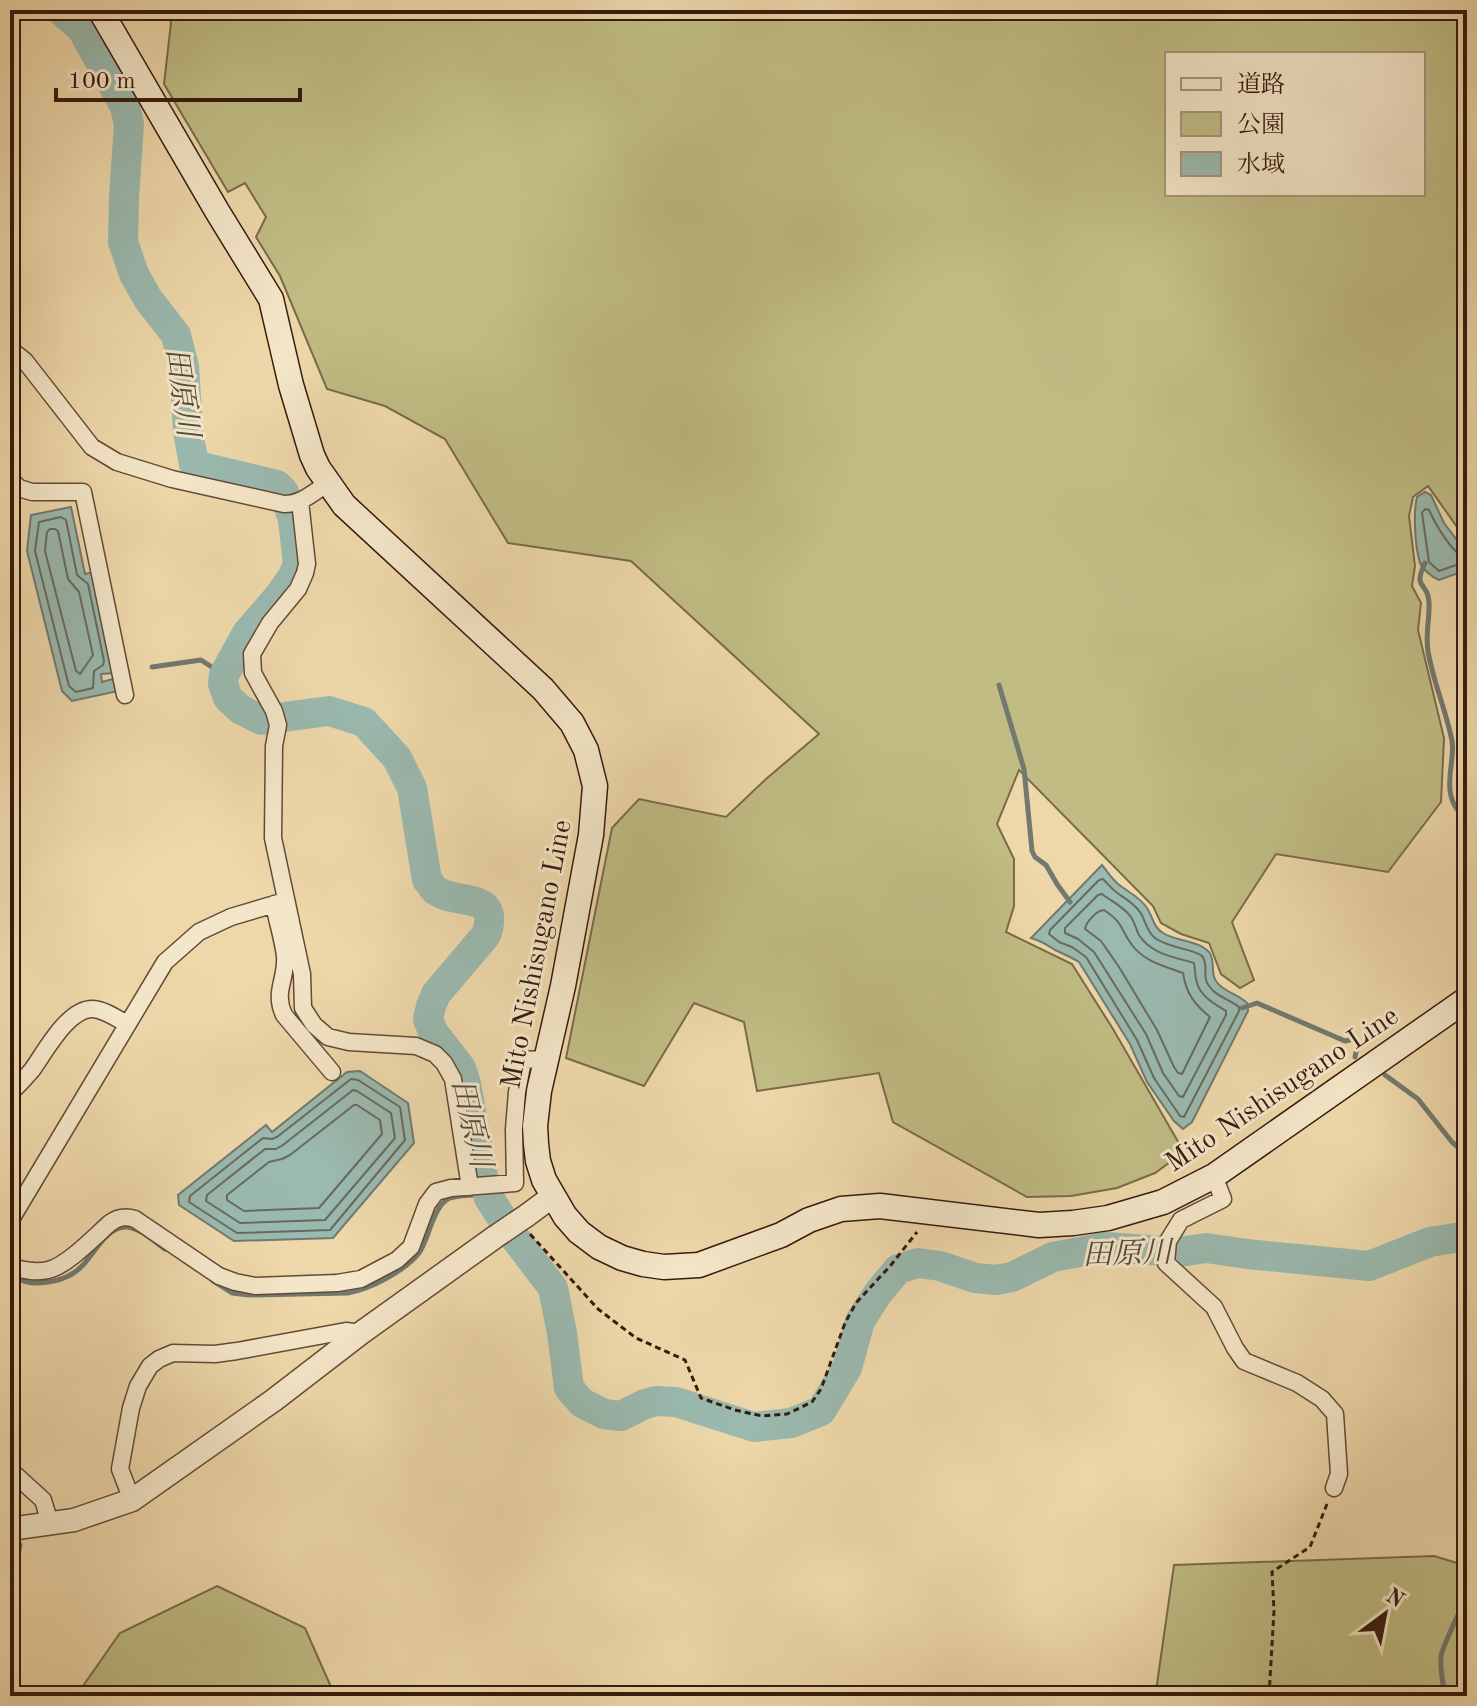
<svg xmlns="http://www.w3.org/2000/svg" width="1477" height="1706" font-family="'Old Standard TT','Noto Serif JP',serif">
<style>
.green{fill:#c0bc84;stroke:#7a6b4a;stroke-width:2;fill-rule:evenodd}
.water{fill:#9ab9af;stroke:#72796f;stroke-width:2}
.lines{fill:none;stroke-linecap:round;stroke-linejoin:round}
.shore{stroke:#686a5f;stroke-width:2}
.stream{stroke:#72796f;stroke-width:5}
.river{stroke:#9ab9af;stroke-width:30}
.minor-casing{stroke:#634a36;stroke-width:19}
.tertiary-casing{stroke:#634a36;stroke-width:25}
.secondary-casing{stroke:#351a0f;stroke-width:27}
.path{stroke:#351a0f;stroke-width:3;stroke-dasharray:6 4;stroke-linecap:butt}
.minor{stroke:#f4e6c8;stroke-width:16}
.tertiary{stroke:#f4e6c8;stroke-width:22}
.secondary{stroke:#f4e6c8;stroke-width:24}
.tertiary-bridge-casing{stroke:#634a36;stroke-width:25;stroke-linecap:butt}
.tertiary-bridge{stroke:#f4e6c8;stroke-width:22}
.labels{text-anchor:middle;stroke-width:6;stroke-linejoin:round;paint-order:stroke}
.street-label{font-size:28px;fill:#351a0f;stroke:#f4e6c8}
.water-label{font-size:30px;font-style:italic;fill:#534a3f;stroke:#f4e6c8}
</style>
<rect width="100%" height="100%" fill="#eed8aa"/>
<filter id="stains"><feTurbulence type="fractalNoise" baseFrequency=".0025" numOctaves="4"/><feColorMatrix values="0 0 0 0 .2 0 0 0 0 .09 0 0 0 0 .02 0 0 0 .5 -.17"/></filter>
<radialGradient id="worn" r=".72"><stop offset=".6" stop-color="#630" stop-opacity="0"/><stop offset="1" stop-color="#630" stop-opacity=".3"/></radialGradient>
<!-- green -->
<path class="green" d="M166,10H1467V541L1428,486L1413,497L1409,516L1415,566L1412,586L1421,603L1418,630L1444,738L1441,802L1388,872L1276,854L1232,922L1254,980L1240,988L1221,974L1209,943L1181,934L1161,923L1153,906L1019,770L997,824L1014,859V906L1006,932L1072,964L1113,1029L1184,1152L1155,1173L1117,1188L1071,1196L1027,1197L893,1122L879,1073L757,1091L744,1022L694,1003L644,1086L566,1058L612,828L639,799L726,817L766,779L819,734L631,561L508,543L445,439L385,406L327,389L280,276L256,237L266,217L245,183L228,192L164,84L171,23ZM1167,54H1423V194H1167Z
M1434,1556L1467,1566V1696H1140L1156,1691L1174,1565Z
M217,1586L305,1628L335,1696H76L120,1633Z"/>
<!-- water -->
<path class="water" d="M1425,492L1431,495L1444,523L1467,553V570L1439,580C1432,577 1423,570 1420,563C1415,547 1413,513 1417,497Z
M71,507L85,574L94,572L115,673L101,674L102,682L116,678L118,691L72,701L62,691L27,551L31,515Z
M1102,865C1107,871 1112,879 1118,884C1128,892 1140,897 1147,908C1153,917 1153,927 1163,933C1177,942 1198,940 1209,952C1216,961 1210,973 1216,981C1223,992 1238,994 1247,1003L1248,1011L1192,1122L1183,1129L1174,1121L1147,1082L1130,1044L1079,962C1071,957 1063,954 1055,950C1045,944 1042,941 1031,938Z
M360,1071L408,1103L414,1143L333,1238L234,1241L179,1205L178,1195L266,1125L272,1132L347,1072Z"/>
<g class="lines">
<!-- shore -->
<path class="shore" d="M1425,509L1429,510C1437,527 1448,546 1463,558L1462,563L1439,571L1429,562L1422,513Z
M61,517L66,520L77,575L88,584L104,661L103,665L94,671L93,688L76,692L69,686L35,551L39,522Z
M50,529H55L58,531L68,579L79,592L93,655L80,674L76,671L45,551L47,532Z
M1103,879C1107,883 1111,888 1116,892C1124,898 1134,903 1140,912C1146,921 1146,931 1155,938C1168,948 1194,949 1202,956C1208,963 1204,972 1206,980C1211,995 1229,999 1239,1007V1011L1184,1117L1180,1116L1154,1078L1137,1040L1086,957L1072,947L1059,942L1049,934L1050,930L1099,880Z
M1102,894C1111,901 1124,907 1131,917C1135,923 1136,929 1139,935C1151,954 1174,957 1194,963C1195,969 1195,977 1197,983C1201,997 1215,1004 1226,1011V1015L1183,1097L1179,1096L1163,1073L1146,1034L1094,952L1078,939L1065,933V928L1098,895Z
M1104,910C1125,924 1119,928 1132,945C1145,962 1164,966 1183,973C1186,993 1194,1004 1210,1017L1182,1074L1178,1073L1174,1067L1157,1030L1119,967L1101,941L1085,929C1086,922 1097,910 1104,910Z
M351,1079L358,1080L400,1107L405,1140L330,1230L237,1233L189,1202L190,1196L263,1138L272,1139L277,1137Z
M353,1090L357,1091L391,1113L395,1138L325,1220L240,1223L206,1201L207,1195L265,1149H276L283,1145Z
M354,1105H357L380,1120L382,1134L319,1208L244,1211L227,1200V1195L269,1162L282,1159L290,1155Z"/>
<!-- stream -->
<path class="stream" d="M1425,563C1412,590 1428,581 1429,602C1430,619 1425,633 1428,651C1433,682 1446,710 1452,741C1455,758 1446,778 1451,796C1453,806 1460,814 1467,821
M152,667L201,660L224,675
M999,685L1024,769L1032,851L1035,857L1046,865L1057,884L1070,902
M1242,1008L1257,1003L1345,1041L1354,1039L1358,1043L1355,1057
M1385,1075L1418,1099L1452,1142L1459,1148L1467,1145
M10,1277C18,1279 26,1283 34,1283C51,1283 69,1279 81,1267C94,1255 106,1226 127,1227C140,1228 155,1242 165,1249
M213,1281L232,1293L249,1295L348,1293C370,1289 405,1271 419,1253C429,1239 433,1205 450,1198C459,1195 478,1195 488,1194
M10,1595L20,1545L12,1536
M1445,1696C1443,1684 1440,1670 1441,1657C1441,1651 1457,1616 1461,1610L1467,1608"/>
<!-- river -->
<path class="river" d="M60,10L82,29L125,107L129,124L124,197L123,242L134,274L148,299L176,335L184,367L188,431L194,465L277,485L284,492L293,520L298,564L293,576L279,596L247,633L224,675L223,684L228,698L240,709L261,720L329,711L364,722L397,758L412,788L427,880C430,883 432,887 435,890C456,906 502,890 486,935L436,994L431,1006L428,1019L433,1032L461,1068L466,1084L482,1172L489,1198L515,1238L553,1288L562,1333L569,1388L582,1403L604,1414L621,1416L645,1404L656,1401L676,1402L754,1427L791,1423L821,1411L847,1368L860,1321L878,1293L898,1269L918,1263L940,1266L975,1278L996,1280L1012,1277L1053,1257L1105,1247L1179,1252L1206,1248L1247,1254L1369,1266L1430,1242L1467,1236"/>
<!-- minor casing -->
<g class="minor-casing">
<path id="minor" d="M10,349L25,361L92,447L117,462L172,479L284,504C302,504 314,492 328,483
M10,479L19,488L32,492H83L125,695
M300,501L307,564L305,573L298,589L270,623L252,654L253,673L274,711L278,725L274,746L273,838L302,974L303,1008L314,1025L328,1037L349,1042L416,1046L435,1054L444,1063L453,1079L470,1187
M274,904C277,921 283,939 285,956C287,979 273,992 284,1015L332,1072
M10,1093C18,1086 25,1078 32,1070C45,1052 68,1008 93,1009C105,1010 116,1018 127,1024
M1214,1176L1223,1199L1181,1220L1168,1241L1166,1263L1214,1307L1235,1348L1244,1361L1297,1383L1322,1399L1335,1414L1339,1474L1334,1488
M10,1221L165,962L199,932L231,917L285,901
M10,1267C23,1270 36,1273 48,1270C67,1266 95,1236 110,1223C118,1217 125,1216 135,1219L219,1276L235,1282L255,1286L337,1283L361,1279L397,1260L411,1247L427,1204L436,1192L451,1188L515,1183L514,1129L517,1092L523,1060L546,1059
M10,1470L43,1500L50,1523
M132,1500L120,1469L131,1408L138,1386L150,1366L159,1359L173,1353L215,1354L237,1351L346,1331L361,1333"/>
</g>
<!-- tertiary casing -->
<g class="tertiary-casing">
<path id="tertiary" d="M526,1216L553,1196
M10,1529L74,1520L132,1500L274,1400L361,1333L495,1237"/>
</g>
<!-- secondary casing -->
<g class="secondary-casing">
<path id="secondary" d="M100,10L217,211L271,299L291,385L312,455L318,468L344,505L543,689L572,723L586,750L595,786L591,835L563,986L539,1091L535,1126L536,1144L538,1161L544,1180L565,1216L579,1232L599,1247L622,1258L643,1264L664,1267L699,1265L781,1235L809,1220L841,1209L880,1206L1039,1225L1073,1223L1108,1218L1163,1202L1214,1176L1467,999"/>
</g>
<!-- path -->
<path class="path" d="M530,1234L598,1309L636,1338L685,1360L701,1398L735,1410L762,1416L787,1414L812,1402L821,1389L845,1323L856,1303L891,1265L917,1232
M1269,1696L1274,1611L1272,1572L1310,1547L1327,1504"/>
<!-- minor -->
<use href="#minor" class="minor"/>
<!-- tertiary -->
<use href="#tertiary" class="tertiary"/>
<!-- secondary -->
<use href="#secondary" class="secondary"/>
<!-- tertiary-bridge casing -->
<g class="tertiary-bridge-casing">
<path id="tertiary-bridge" d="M495,1237L526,1216"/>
</g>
<!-- tertiary-bridge -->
<use href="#tertiary-bridge" class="tertiary-bridge"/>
</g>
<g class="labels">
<!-- street labels -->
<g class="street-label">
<text transform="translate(535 954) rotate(-79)" y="10">Mito Nishisugano Line</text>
<text transform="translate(1281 1088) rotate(-34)" y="10">Mito Nishisugano Line</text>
</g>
<!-- water labels -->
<g class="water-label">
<text transform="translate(183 392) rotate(82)" y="10">田原川</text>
<text transform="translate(472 1123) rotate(77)" y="10">田原川</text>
<text transform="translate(1127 1253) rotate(-2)" y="10">田原川</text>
</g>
</g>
<!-- margin -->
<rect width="1477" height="1706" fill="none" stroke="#eed8aa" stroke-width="40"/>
<rect x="12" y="12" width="1453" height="1682" fill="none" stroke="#351a0f" stroke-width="4"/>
<rect x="20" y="20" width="1437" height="1666" fill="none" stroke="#351a0f" stroke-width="2"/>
<!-- legend -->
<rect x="1165" y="52" width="260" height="144" fill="#f4e6c8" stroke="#a8947e" stroke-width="2"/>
<rect x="1181" y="78" width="40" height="12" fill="#f4e6c8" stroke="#a8947e" stroke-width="2"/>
<text x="1237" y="92" font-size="24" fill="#351a0f">道路</text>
<rect x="1181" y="112" width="40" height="24" fill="#c0bc84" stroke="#a8947e" stroke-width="2"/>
<text x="1237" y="132" font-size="24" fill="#351a0f">公園</text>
<rect x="1181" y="152" width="40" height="24" fill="#9ab9af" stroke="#a8947e" stroke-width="2"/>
<text x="1237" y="172" font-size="24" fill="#351a0f">水域</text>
<!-- north arrow -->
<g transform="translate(1385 1614) rotate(32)" stroke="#f4e6c8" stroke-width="6" paint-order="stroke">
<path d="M0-6L14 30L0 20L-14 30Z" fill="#351a0f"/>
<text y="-12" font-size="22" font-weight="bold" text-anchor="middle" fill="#351a0f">N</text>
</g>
<!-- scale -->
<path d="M56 88v12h244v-12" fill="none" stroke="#351a0f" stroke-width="4"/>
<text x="68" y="88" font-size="24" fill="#351a0f" stroke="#f4e6c8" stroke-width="6" paint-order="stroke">100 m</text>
<rect width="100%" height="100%" filter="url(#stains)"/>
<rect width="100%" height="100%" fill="url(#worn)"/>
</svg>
